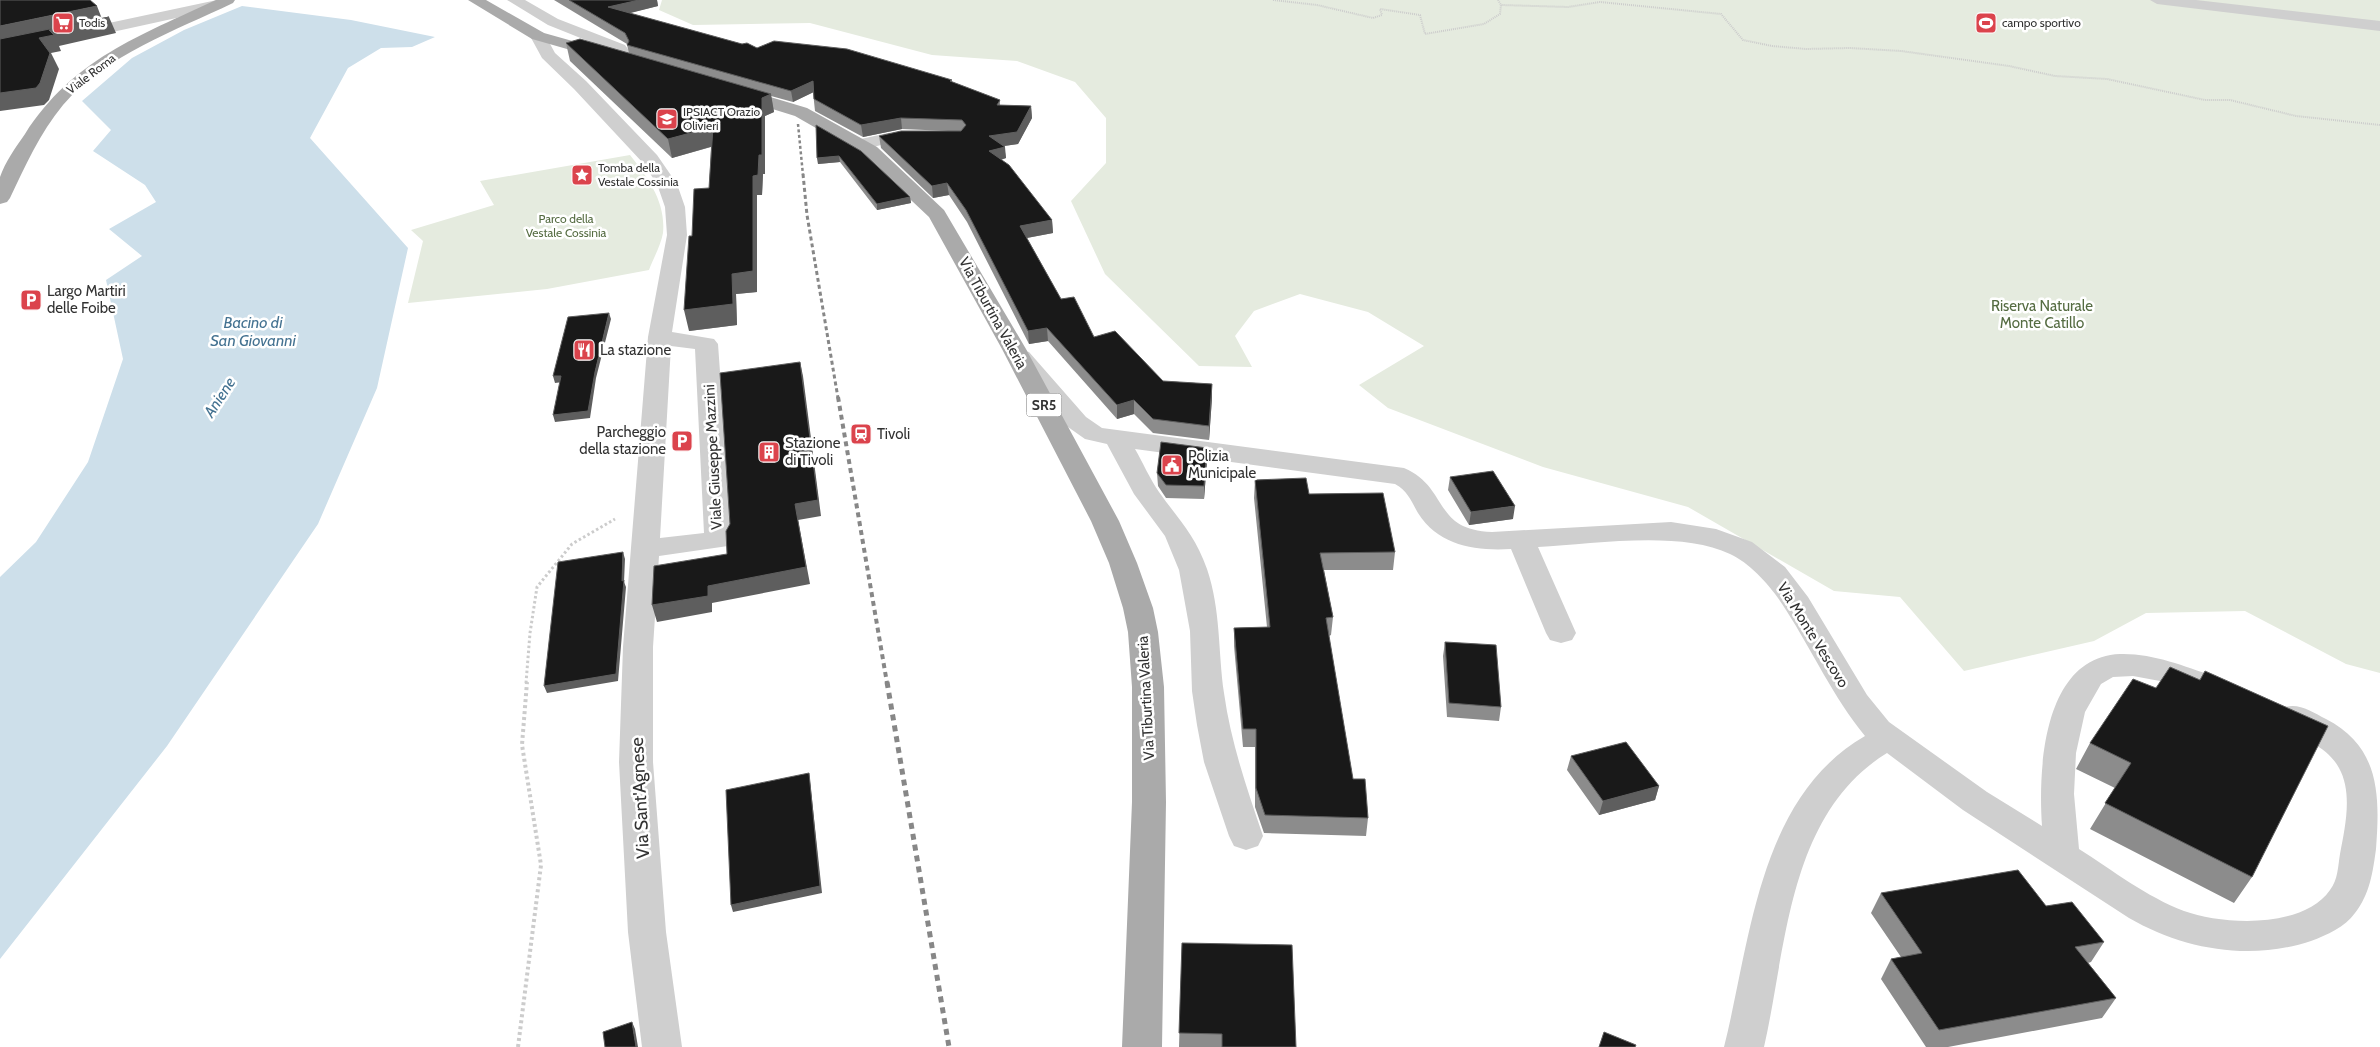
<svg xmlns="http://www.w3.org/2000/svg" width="2380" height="1047" font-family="Cabin,sans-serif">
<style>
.green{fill:#e5ebdf}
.water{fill:#cddfea}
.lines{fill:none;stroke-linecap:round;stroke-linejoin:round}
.path-far2{stroke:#ccc;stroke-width:2;stroke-dasharray:1 1;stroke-linecap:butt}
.path-far1{stroke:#ccc;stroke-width:3;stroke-dasharray:2.5 2.5;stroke-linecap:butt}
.path{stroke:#ccc;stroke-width:4;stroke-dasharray:3 3;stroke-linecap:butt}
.minor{fill:#cfcfcf;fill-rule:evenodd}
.major{fill:#aaa;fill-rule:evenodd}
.rail-far3{stroke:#878787;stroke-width:2.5;stroke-dasharray:3 2.5;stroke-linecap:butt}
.rail-far2{stroke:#878787;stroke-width:3;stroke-dasharray:4 3;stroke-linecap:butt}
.rail-far1{stroke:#878787;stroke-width:4;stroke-dasharray:5 4;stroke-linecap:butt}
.rail{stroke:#878787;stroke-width:5;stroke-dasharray:6 5;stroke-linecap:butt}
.wall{fill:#8c8c8c}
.shaded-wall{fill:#5e5e5e}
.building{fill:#191919;stroke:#5e5e5e}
.labels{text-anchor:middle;stroke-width:5;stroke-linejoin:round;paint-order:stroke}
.far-poi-label{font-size:12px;fill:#323232;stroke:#fff;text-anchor:start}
.far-street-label{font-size:12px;fill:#323232;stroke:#fff}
.far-park-label{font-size:12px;fill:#556c42;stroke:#fff}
.shield{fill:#fff;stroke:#707070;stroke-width:1}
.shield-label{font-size:14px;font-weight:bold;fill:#323232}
.poi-label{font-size:15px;fill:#323232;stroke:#fff;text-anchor:start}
.park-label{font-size:15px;fill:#556c42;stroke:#fff}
.street-label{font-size:15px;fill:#323232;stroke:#fff}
.water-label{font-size:16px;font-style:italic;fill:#447291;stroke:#fff}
.near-street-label{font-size:18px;fill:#323232;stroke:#fff}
</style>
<rect width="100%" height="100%" fill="#fff"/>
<!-- green -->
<path class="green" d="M662,0H2380V673L2346,664L2245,611L2146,613L2094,641L1964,671L1900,597L1834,591L1688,507L1543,467L1388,408L1359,385L1424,346L1368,312L1300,294L1254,311L1235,336L1252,367L1199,366L1105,274L1071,201L1106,163V118L1075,82L1017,61L932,55L810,23L693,25L659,10Z
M630,155C648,178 666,202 663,233C661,245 653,259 649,270L547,289L408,303L423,241L411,230L494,205L480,181Z"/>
<!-- water -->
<path class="water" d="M242,6L351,20L435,37L412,47L381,48L348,68L310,138L408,248L377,388L318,524L167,746L0,959V577L36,542L88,462L123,359L106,280L142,256L109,229L156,202L145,185L93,151L111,130L82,101L132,58L184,30Z"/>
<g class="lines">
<!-- path-far2 -->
<path class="path-far2" d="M1273,0L1317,5L1373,18L1382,15L1380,9L1420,15L1425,34L1484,24L1500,14L1501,5L1568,7L1600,2L1721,14L1743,40L1772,46L1806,49L1850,48L1901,51L2009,66L2055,76L2107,79L2205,100H2230L2296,116L2380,125
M1498,0L1501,5"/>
<!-- path-far1 -->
<path class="path-far1" d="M526,683L530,633L537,587L572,544L615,519"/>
<!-- path -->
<path class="path" d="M518,1047L541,865L522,745L527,682"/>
<!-- minor -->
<path class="minor" d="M217,0L225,5L222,8L76,40L70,38L68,35L70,32L76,30Z
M507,0H525L558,19L625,45L630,52L621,61H609L607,58L613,51L548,25Z
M2150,0H2196L2380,21V31L2157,4Z
M538,31L544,33L555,53L586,81L657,155L677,184L685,207L687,235L672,332L714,339L718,344L732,540L728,546L659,556L653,647V762L666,932L682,1047H642L628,932L619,762L623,647L648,337L667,235L665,207L657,184L643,163L574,89L542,58L530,36L532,33ZM671,346L695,349L704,533L660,538Z
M917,131L923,132L926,136L923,140L888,143L859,151L852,149L850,145L852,141L888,133Z
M1021,350L1029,352L1086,417L1102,428L1404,468C1449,487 1432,530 1492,532L1671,522L1716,529L1752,542L1785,567L1808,597L1867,695L1889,722L1987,792L2042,826C2038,769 2043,657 2120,654C2152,653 2184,666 2213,676L2218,684L2213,692L2202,695L2160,681L2133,676L2113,677L2101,684L2085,712L2076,753L2074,794L2079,849C2112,870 2147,897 2184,911C2223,925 2303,929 2330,890C2338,880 2338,866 2340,854C2345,828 2353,793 2339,768C2325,741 2288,736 2276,716L2281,708C2299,702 2310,711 2326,719C2380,747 2380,795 2376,849C2373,871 2370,894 2355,913C2345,927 2327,935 2311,941C2251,961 2184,950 2129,918L1963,810L1887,753C1788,814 1787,946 1764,1047H1724C1751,940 1758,798 1865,736C1833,697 1813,652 1786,610C1774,590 1752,564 1730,554C1681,530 1593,544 1538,547L1576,633L1572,640L1561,643L1550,640L1546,633L1511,549C1475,551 1439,546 1418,513C1411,501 1408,491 1395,484L1135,449C1143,463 1150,479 1159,492C1179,520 1195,535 1207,569C1221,610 1218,652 1224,693C1231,743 1247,789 1263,836L1258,846L1246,850L1234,846L1229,836L1204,762L1197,725L1192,691L1190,631L1179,570L1165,536L1134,494L1107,444L1085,439L1068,427L1013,362L1009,357L1013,352Z"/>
<!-- major -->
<path class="major" d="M216,0H235L233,3C175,31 107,54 63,105C40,133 25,166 10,198L7,202L0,204C0,196 0,185 0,177C5,162 16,147 25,134C73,59 139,36 216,0Z
M468,0H486L544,33L608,51L610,54L608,57L602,59L532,39Z
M737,87L807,108L877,147L944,210L1026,349L1119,521L1137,563L1153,608L1158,632L1164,687L1166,802L1162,1047H1122L1132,802V687L1128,632L1123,608L1109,563L1091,521L1002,349L929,217L863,155L795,116L731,96L728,92L731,88Z"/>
<!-- rail-far3 -->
<path class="rail-far3" d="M798,124L803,175"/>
<!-- rail-far2 -->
<path class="rail-far2" d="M803,174L807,215L838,398"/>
<!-- rail-far1 -->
<path class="rail-far1" d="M838,397L887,683"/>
<!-- rail -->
<path class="rail" d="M887,682L949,1047"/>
</g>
<!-- wall -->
<path class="wall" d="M554,0H657L658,6L629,13L742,44L757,48L952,82L1000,100V105L1031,106L1032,118L1018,144L1004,146L1006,158L1001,160L1052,220L1053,233L1027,238L1061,299L1094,337L1163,381L1212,384V398L1209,440L1153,433L1134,414L1117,419L1048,341L1029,344L967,222L949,195L933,198L881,148L879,136L948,131L902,129L863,137L815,111L813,92L793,102L771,96L774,112L765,116V174H763L762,195H757V292L736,294L737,325L689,331L692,236L709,188L711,147L672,158L570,61L566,43L629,53L627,45V44Z
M816,125L910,197L911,203L877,210L840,162L818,164Z
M1207,448V461L1204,499L1166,498L1158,486L1157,473Z
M1450,477L1513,519L1469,525L1448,490Z
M1255,480L1309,494L1395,552L1393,570H1324L1333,617L1331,635L1329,636L1353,779L1368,818L1366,836L1264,833L1255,807V747H1243L1234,646V628L1267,627L1254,498Z
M1445,642L1501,707L1499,721L1447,717L1443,656Z
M2156,688L2252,877L2234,903L2090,829L2115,788L2076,769L2090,743Z
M1571,756L1659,786L1655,800L1599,815L1567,770Z
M1881,893L2046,906L2104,942L2091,962L2088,963L2116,998L2102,1018L1948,1047H1926L1881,979L1891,959L1901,957L1871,913Z
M1182,943L1296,1047H1179Z"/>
<!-- shaded-wall -->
<path class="shaded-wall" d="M639,0H657L658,6L611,18L608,7Z
M97,6L102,19L109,17L116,33L59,46L61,51L51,53L59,69L49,100L44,105L0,111V26Z
M813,81L814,92L793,102L791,91Z
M771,94L774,112L765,116V174H763L762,195H757V292L736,294L737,325L689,331L684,310L732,274L753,176L762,98Z
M1031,106L1032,118L1018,144L990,148L989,136Z
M901,118L902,129L863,137L861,125Z
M713,127L717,145L672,158L668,139Z
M1005,147L1006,158L990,163L989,151Z
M839,156L840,162L818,164L817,158Z
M947,183L949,195L933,198L932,186Z
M910,197L911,203L877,210V204Z
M1052,220L1053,233L1021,239L1020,226Z
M609,313L611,319L596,378L590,418L555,422L553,415L595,372Z
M1047,328L1048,341L1029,344L1028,331Z
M800,362L803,376L821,516L798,520L810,584L712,603V612L657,622L652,605L708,586L795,504Z
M553,376H561L563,382L555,383Z
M1212,384V398L1209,440V426Z
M1134,400V414L1117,419V405Z
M1207,448V461L1204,499V486Z
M1515,506L1513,519L1469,525L1471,512Z
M623,552L625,559L624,582L626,587L618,681L547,693L544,686L622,581Z
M809,773L810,781L822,893L733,912L731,905Z
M1659,786L1655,800L1599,815L1603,801Z
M632,1022L635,1029L638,1047H636Z"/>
<!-- building -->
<path class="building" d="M0,0H90L97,6L0,26Z
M569,0H639L608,7L742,44L747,43L757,48L774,41L847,49L952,80L950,81L1000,100L997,105L1031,106L1017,132L989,136L1005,147L989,151L1009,165L1052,220L1020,226L1061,299L1074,297L1094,337L1115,331L1163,381L1212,384L1209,426L1153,419L1134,400L1117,405L1047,328L1028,331L966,210L947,183L932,186L879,136L901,131H961L966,125L962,120L901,118L861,125L814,99L813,81L791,91L627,45L629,41L625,33Z
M109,17L49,30L54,35L39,38L50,53L40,83L36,88L0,93V39Z
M580,39L771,94L762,98V155H759L758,175L753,176V271L732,274L733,304L684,310L689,236H692L694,189L709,188L713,127L668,139L566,43Z
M816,125L861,151L910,197L877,204L839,156L817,158Z
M609,313L595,372L588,411L553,415L561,376H553L568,317Z
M800,362L818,500L795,504L806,567L708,586V596L652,605L654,566L727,554L726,531L730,524L720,373Z
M1161,442L1207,448L1204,486L1166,485L1157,473Z
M1493,471L1515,506L1471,512L1450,477Z
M1306,478L1309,494L1383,493L1395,552L1320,553L1333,617L1326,618L1353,779H1365L1368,818L1265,815L1256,788V729H1243L1234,628L1270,627L1255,480Z
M623,552L622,581L624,580L616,674L544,686L558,562Z
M1445,642L1496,645L1501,707L1449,703Z
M2170,667L2200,680L2205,671L2328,726L2252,877L2105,803L2131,763L2090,743L2133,679L2156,688Z
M1626,742L1659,786L1603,801L1571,756Z
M809,773L820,886L731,905L726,790Z
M2018,870L2046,906L2072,902L2104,942L2075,947L2116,998L1939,1030L1891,959L1922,953L1881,893Z
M1182,943L1292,945L1296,1047H1222V1034L1179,1033Z
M632,1022L636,1047H605L603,1032Z
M1604,1032L1636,1045L1635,1047H1599Z"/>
<!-- icons -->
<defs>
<g id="supermarket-square" transform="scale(1.125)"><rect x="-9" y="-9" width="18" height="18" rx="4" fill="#db434c" stroke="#fff"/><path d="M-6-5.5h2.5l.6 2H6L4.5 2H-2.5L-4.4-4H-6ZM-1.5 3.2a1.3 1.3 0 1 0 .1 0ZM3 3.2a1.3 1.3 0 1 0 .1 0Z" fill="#fff"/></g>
<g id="stadium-square" transform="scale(1.125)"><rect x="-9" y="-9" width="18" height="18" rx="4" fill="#db434c" stroke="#fff"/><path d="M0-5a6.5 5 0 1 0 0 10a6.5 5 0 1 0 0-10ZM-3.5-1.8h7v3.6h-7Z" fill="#fff"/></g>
<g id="school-square" transform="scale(1.125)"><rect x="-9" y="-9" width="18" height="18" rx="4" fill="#db434c" stroke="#fff"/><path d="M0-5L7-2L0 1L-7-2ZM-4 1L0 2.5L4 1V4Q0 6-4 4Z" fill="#fff"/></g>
<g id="sight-square" transform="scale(1.125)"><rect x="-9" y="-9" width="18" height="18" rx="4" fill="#db434c" stroke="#fff"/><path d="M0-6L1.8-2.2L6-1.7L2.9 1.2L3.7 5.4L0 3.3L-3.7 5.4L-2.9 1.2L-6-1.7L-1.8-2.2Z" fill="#fff"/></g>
<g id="parking-square" transform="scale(1.125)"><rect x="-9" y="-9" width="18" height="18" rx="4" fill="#db434c" stroke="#fff"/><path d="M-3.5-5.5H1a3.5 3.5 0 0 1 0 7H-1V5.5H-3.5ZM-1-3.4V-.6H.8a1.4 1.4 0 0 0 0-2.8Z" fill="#fff"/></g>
<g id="restaurant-square" transform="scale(1.125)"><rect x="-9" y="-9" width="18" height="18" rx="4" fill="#db434c" stroke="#fff"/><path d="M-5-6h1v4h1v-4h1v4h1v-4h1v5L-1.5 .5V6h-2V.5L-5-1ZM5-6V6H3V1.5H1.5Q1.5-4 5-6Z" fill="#fff"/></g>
<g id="station-square" transform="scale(1.125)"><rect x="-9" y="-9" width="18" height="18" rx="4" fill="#db434c" stroke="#fff"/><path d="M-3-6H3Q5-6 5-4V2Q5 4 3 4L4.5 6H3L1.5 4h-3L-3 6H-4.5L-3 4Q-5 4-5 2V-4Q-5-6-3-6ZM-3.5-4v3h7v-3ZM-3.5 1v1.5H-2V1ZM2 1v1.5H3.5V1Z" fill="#fff"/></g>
<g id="building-square" transform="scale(1.125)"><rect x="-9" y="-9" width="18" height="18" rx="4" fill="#db434c" stroke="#fff"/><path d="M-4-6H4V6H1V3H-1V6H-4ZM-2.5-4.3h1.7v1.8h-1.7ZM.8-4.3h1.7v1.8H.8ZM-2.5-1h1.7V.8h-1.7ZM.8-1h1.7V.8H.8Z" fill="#fff"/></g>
<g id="civic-square" transform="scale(1.125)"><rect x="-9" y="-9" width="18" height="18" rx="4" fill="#db434c" stroke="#fff"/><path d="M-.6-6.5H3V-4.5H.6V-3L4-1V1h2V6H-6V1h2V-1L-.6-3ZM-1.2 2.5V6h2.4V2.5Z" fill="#fff"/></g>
</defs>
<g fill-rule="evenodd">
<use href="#supermarket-square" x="63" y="23"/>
<use href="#stadium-square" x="1986" y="23"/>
<use href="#school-square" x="667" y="119"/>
<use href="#sight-square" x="582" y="175"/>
<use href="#parking-square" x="31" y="300"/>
<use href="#restaurant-square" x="584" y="350"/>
<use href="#station-square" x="861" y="434"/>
<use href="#parking-square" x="682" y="441"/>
<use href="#building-square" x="769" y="452"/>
<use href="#civic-square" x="1172" y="465"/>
</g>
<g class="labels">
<!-- far-poi labels -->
<g class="far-poi-label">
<text x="79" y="27">Todis</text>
<text x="2002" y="27">campo sportivo</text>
<text x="683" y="116">IPSIACT Orazio<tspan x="683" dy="14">Olivieri</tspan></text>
<text x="598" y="172">Tomba della<tspan x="598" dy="14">Vestale Cossinia</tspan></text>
</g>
<!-- far-street labels -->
<g class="far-street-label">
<text transform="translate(91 74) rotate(-37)" y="4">Viale Roma</text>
</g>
<!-- far-park labels -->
<g class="far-park-label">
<text x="566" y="223">Parco della<tspan x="566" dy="14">Vestale Cossinia</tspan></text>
</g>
<!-- shield labels -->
<rect class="shield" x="1026.5" y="393.5" width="35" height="23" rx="4"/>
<g class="shield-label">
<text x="1044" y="410">SR5</text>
</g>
<!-- poi labels -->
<g class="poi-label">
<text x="47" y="296">Largo Martiri<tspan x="47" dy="17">delle Foibe</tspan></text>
<text x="600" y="355">La stazione</text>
<text x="666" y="437" text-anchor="end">Parcheggio<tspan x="666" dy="17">della stazione</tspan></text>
<text x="877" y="439">Tivoli</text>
<text x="785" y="448">Stazione<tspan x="785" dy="17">di Tivoli</tspan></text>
<text x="1188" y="461">Polizia<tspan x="1188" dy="17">Municipale</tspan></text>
</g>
<!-- park labels -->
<g class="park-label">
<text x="2042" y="311">Riserva Naturale<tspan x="2042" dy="17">Monte Catillo</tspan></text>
</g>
<!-- street labels -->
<g class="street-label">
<text transform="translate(993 313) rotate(61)" y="5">Via Tiburtina Valeria</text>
<text transform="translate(713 457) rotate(-93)" y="5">Viale Giuseppe Mazzini</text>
<text transform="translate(1813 635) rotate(58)" y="5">Via Monte Vescovo</text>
<text transform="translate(1146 698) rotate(-93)" y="5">Via Tiburtina Valeria</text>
</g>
<!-- water labels -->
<g class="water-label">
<text x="253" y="328">Bacino di<tspan x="253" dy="18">San Giovanni</tspan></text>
<text transform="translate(219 397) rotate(-57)" y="6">Aniene</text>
</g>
<!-- near-street labels -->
<g class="near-street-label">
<text transform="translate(640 798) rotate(-93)" y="6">Via Sant'Agnese</text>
</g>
</g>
</svg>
